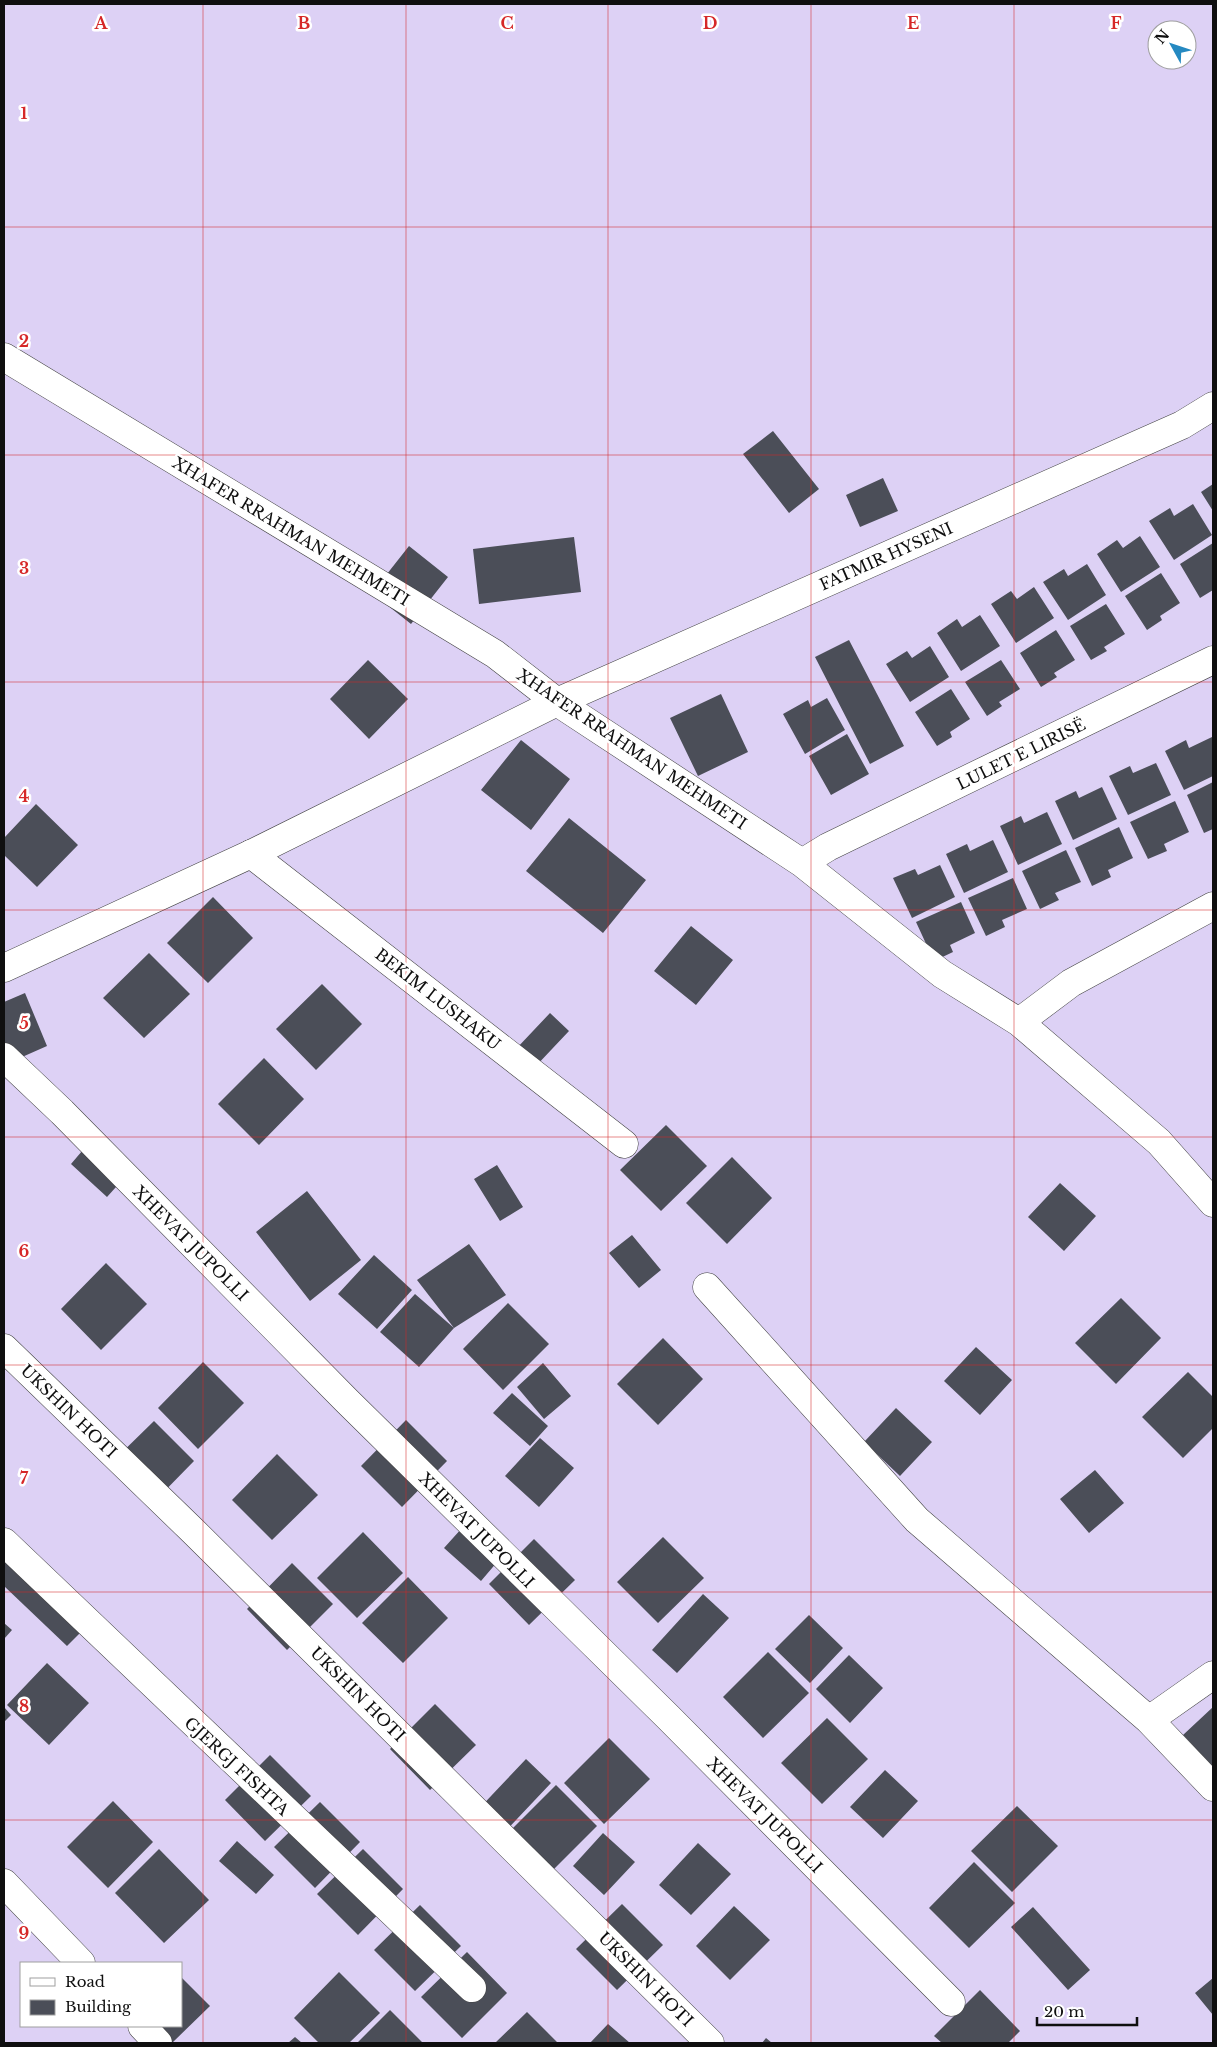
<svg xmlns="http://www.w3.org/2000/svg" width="1217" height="2047" font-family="'Libre Baskerville',serif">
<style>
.farmland{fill:#ddd1f5;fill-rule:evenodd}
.building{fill:#4b4e58}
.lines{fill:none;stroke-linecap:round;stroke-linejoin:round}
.minor-casing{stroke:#424242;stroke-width:29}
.tertiary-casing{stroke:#424242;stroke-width:29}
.minor{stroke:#fff;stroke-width:28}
.tertiary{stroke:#fff;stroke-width:28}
.grid{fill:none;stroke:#d62828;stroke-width:1;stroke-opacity:0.55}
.labels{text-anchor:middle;stroke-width:5;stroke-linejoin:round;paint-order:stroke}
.street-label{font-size:16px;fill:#0f0f0f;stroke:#fff}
.grid-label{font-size:16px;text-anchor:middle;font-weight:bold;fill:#d62828;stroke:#fff;stroke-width:5;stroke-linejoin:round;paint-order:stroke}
</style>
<rect width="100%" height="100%" fill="#f4f1ff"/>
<!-- farmland -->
<path class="farmland" d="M4,4H1213V2043H4ZM1157,30H1187V60H1157ZM21,1963H181V2026H21Z"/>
<!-- building -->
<path class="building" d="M773,431L819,489L789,513L743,454Z
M883,478L898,511L860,527L846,495Z
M1213,484V511L1201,492Z
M1193,504L1212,535L1174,560L1149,521L1170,508L1174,516Z
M1140,536L1160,567L1121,592L1097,554L1117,540L1123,548Z
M574,537L581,592L479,604L473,549Z
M1213,543V590L1200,598L1180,564Z
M409,546L448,577L411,624L372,593Z
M1087,564L1106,595L1068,620L1043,582L1064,569L1068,576Z
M1161,573L1180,603L1160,616L1162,620L1147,630L1125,596Z
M1034,587L1054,618L1016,643L991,604L1011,591L1017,599Z
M1106,604L1125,634L1104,647L1107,651L1091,660L1070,626Z
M980,615L1000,646L961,671L937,633L957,619L962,627Z
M1056,630L1075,660L1054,673L1057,677L1041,687L1020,653Z
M849,640L904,746L870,764L815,657Z
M930,646L949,677L910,702L886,664L907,651L912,658Z
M368,660L408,699L369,739L330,699Z
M1001,660L1020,689L999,702L1002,706L987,716L965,682Z
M951,689L970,719L950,732L952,737L937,746L915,712Z
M721,694L748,752L698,776L670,718Z
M827,698L845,730L805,754L783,714L808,700L811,707Z
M847,734L869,774L831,795L809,756Z
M1212,737L1213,776L1184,790L1165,751L1186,740L1189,748Z
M521,740L570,779L531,830L481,790Z
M1156,763L1171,795L1128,815L1109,776L1130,766L1133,773Z
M1213,782V829L1204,833L1187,795Z
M1102,787L1117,819L1073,840L1055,801L1076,791L1079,798Z
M1175,801L1189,832L1164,844L1167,851L1148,859L1130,822Z
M36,804L78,845L37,887L4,855V838Z
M1047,812L1062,844L1018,865L1000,826L1021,816L1024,823Z
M569,818L646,880L603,933L526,871Z
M1119,827L1133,858L1108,870L1111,877L1092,886L1075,848Z
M993,840L1008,872L964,893L946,854L967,844L970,851Z
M1066,850L1081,882L1055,893L1059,900L1040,909L1022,871Z
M940,865L955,897L912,918L893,878L915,869L918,875Z
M1013,878L1027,909L1002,920L1005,927L986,936L968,898Z
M213,897L253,938L208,983L167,943Z
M961,902L975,933L950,945L953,952L934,961L916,922Z
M691,926L733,960L696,1005L654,971Z
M149,953L190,994L144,1038L103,998Z
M322,984L362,1024L316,1070L276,1029Z
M25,993L47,1046L4,1065V1002Z
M550,1013L569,1031L535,1067L516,1049Z
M264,1058L304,1099L259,1145L218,1104Z
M666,1125L707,1166L661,1211L620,1170Z
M88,1144L125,1177L107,1197L71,1164Z
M732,1157L772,1198L727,1244L686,1203Z
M497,1165L523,1207L500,1221L474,1179Z
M1060,1183L1096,1216L1064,1251L1028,1217Z
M307,1191L361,1260L310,1301L256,1232Z
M632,1235L661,1270L639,1288L609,1253Z
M469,1244L506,1295L454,1328L419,1367L380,1332L415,1294L454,1328L417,1280Z
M374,1255L412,1290L377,1329L338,1294Z
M106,1263L147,1304L101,1350L61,1309Z
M1121,1298L1161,1338L1116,1384L1075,1343Z
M508,1303L549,1344L503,1390L463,1349Z
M663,1338L703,1379L658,1425L617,1384Z
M976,1347L1012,1380L980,1415L944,1381Z
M203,1362L244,1403L198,1449L158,1408Z
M543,1363L571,1396L544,1419L517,1387Z
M1188,1372L1213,1397V1428L1183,1458L1142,1417Z
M512,1393L548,1426L530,1446L493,1413Z
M896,1408L932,1442L900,1476L864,1442Z
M406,1420L447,1461L402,1507L361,1466Z
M154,1421L194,1461L149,1507L108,1466Z
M540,1438L574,1468L539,1507L505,1476Z
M277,1454L318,1495L272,1540L232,1500Z
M1095,1470L1124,1503L1089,1533L1060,1499Z
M462,1528L498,1561L481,1581L444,1548Z
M363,1532L403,1573L357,1618L317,1578Z
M663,1537L704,1578L658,1623L617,1582Z
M534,1539L575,1580L529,1625L489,1584Z
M4,1560L86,1627L67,1646L4,1586Z
M292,1563L333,1604L287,1650L247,1609Z
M408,1577L448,1618L403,1663L362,1623Z
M703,1594L729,1618L677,1673L652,1650Z
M809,1615L843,1648L810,1683L775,1649Z
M4,1623L12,1630L4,1639Z
M768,1652L809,1693L763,1738L723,1697Z
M849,1655L883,1688L850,1723L816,1689Z
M47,1663L89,1703L49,1745L7,1705Z
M435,1704L476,1745L430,1790L390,1749Z
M4,1707L11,1715L4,1722Z
M1213,1707V1767L1183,1735Z
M827,1718L868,1759L822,1804L781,1763Z
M609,1738L650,1779L604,1824L564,1783Z
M270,1755L311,1796L265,1841L225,1800Z
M526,1759L551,1783L499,1838L474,1814Z
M885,1770L918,1801L883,1838L850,1807Z
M556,1785L597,1826L552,1871L511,1830Z
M113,1801L153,1842L108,1888L67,1847Z
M320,1802L360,1842L315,1888L274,1847Z
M1017,1806L1058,1846L1012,1892L971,1851Z
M603,1833L635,1862L604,1895L573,1866Z
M237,1841L274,1875L256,1894L219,1861Z
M698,1843L731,1874L691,1915L659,1885Z
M159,1849L209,1900L164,1943L115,1893Z
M363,1849L403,1889L358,1935L317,1894Z
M974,1862L1015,1903L969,1948L929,1908Z
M622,1904L663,1945L617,1990L576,1949Z
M420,1905L461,1946L415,1991L374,1950Z
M734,1906L770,1940L730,1980L696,1946Z
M1033,1907L1090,1970L1068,1990L1011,1927Z
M467,1952L507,1993L462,2038L421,1997Z
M339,1972L380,2013L349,2043H319L294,2018Z
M181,1977L210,2006L172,2043H156L139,2026H181Z
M1213,1978V2015L1195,1993Z
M980,1990L1020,2031L1008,2043H942L934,2036Z
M390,2010L423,2043H357Z
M527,2012L558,2043H495Z
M608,2024L630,2043H590Z
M295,2037L302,2043H288Z
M766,2038L772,2043H762Z"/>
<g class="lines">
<!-- minor casing -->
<g class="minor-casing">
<path id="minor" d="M4,357L495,654L557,702L802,863L942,974L1019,1022L1159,1142L1213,1203
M251,854L624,1144
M802,863L828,847L1213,660
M1019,1022L1071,983L1213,906
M4,1057L62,1112L347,1401L668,1717L951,2002
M707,1287L917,1520L1149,1720
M4,1348L193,1531L710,2043
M4,1542L472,1988
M1213,1675L1149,1720L1213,1787
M4,1883L81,1963
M142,2026L158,2043"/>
</g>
<!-- tertiary casing -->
<g class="tertiary-casing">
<path id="tertiary" d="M4,968L251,854L557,702L1182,425L1213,406"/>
</g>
<!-- minor -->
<use href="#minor" class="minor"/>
<!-- tertiary -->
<use href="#tertiary" class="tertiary"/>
</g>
<!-- grid -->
<path class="grid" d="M203,4V2043M406,4V2043M608,4V2043M811,4V2043M1014,4V2043M4,227H1213M4,455H1213M4,682H1213M4,910H1213M4,1137H1213M4,1365H1213M4,1592H1213M4,1820H1213"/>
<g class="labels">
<!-- street labels -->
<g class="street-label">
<text transform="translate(291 531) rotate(31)" y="6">XHAFER RRAHMAN MEHMETI</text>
<text transform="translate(886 556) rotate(-24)" y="6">FATMIR HYSENI</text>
<text transform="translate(632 749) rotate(34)" y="6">XHAFER RRAHMAN MEHMETI</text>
<text transform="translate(1021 754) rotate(-26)" y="6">LULET E LIRISË</text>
<text transform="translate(438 999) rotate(38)" y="6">BEKIM LUSHAKU</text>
<text transform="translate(191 1243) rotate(45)" y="6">XHEVAT JUPOLLI</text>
<text transform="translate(69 1411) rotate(44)" y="6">UKSHIN HOTI</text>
<text transform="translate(477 1530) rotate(45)" y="6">XHEVAT JUPOLLI</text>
<text transform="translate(358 1694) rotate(45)" y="6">UKSHIN HOTI</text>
<text transform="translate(237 1766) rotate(43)" y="6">GJERGJ FISHTA</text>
<text transform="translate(765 1815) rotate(45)" y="6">XHEVAT JUPOLLI</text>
<text transform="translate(646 1979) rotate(45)" y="6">UKSHIN HOTI</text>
</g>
</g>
<g class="grid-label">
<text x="101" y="29">A</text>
<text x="304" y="29">B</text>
<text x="507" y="29">C</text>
<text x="710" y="29">D</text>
<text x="913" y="29">E</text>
<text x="1116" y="29">F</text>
<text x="24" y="119">1</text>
<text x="24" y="347">2</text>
<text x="24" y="574">3</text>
<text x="24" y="802">4</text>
<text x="24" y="1029">5</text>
<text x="24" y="1257">6</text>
<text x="24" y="1484">7</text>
<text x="24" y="1712">8</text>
<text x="24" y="1939">9</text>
</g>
<!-- border -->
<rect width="1217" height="2047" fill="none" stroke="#0f0f0f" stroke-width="10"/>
<!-- legend -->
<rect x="20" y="1962" width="162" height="65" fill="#ffffff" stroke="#9f9f9f"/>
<rect x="30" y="1978" width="25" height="8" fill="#ffffff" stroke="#9f9f9f"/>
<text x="65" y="1987" font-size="15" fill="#0f0f0f">Road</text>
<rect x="30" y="2000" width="25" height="15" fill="#4b4e58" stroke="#9f9f9f"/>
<text x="65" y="2012" font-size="15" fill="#0f0f0f">Building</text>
<!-- north arrow -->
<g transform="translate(1172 45) rotate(310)"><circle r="24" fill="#ffffff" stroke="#9f9f9f"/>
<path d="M0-4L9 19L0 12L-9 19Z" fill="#2589c1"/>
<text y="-8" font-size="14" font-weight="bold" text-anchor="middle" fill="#0f0f0f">N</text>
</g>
<!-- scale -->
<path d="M1037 2017v8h100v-8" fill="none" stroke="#0f0f0f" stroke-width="2.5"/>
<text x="1044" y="2017" font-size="15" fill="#0f0f0f" stroke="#ffffff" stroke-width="4" paint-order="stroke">20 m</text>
</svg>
